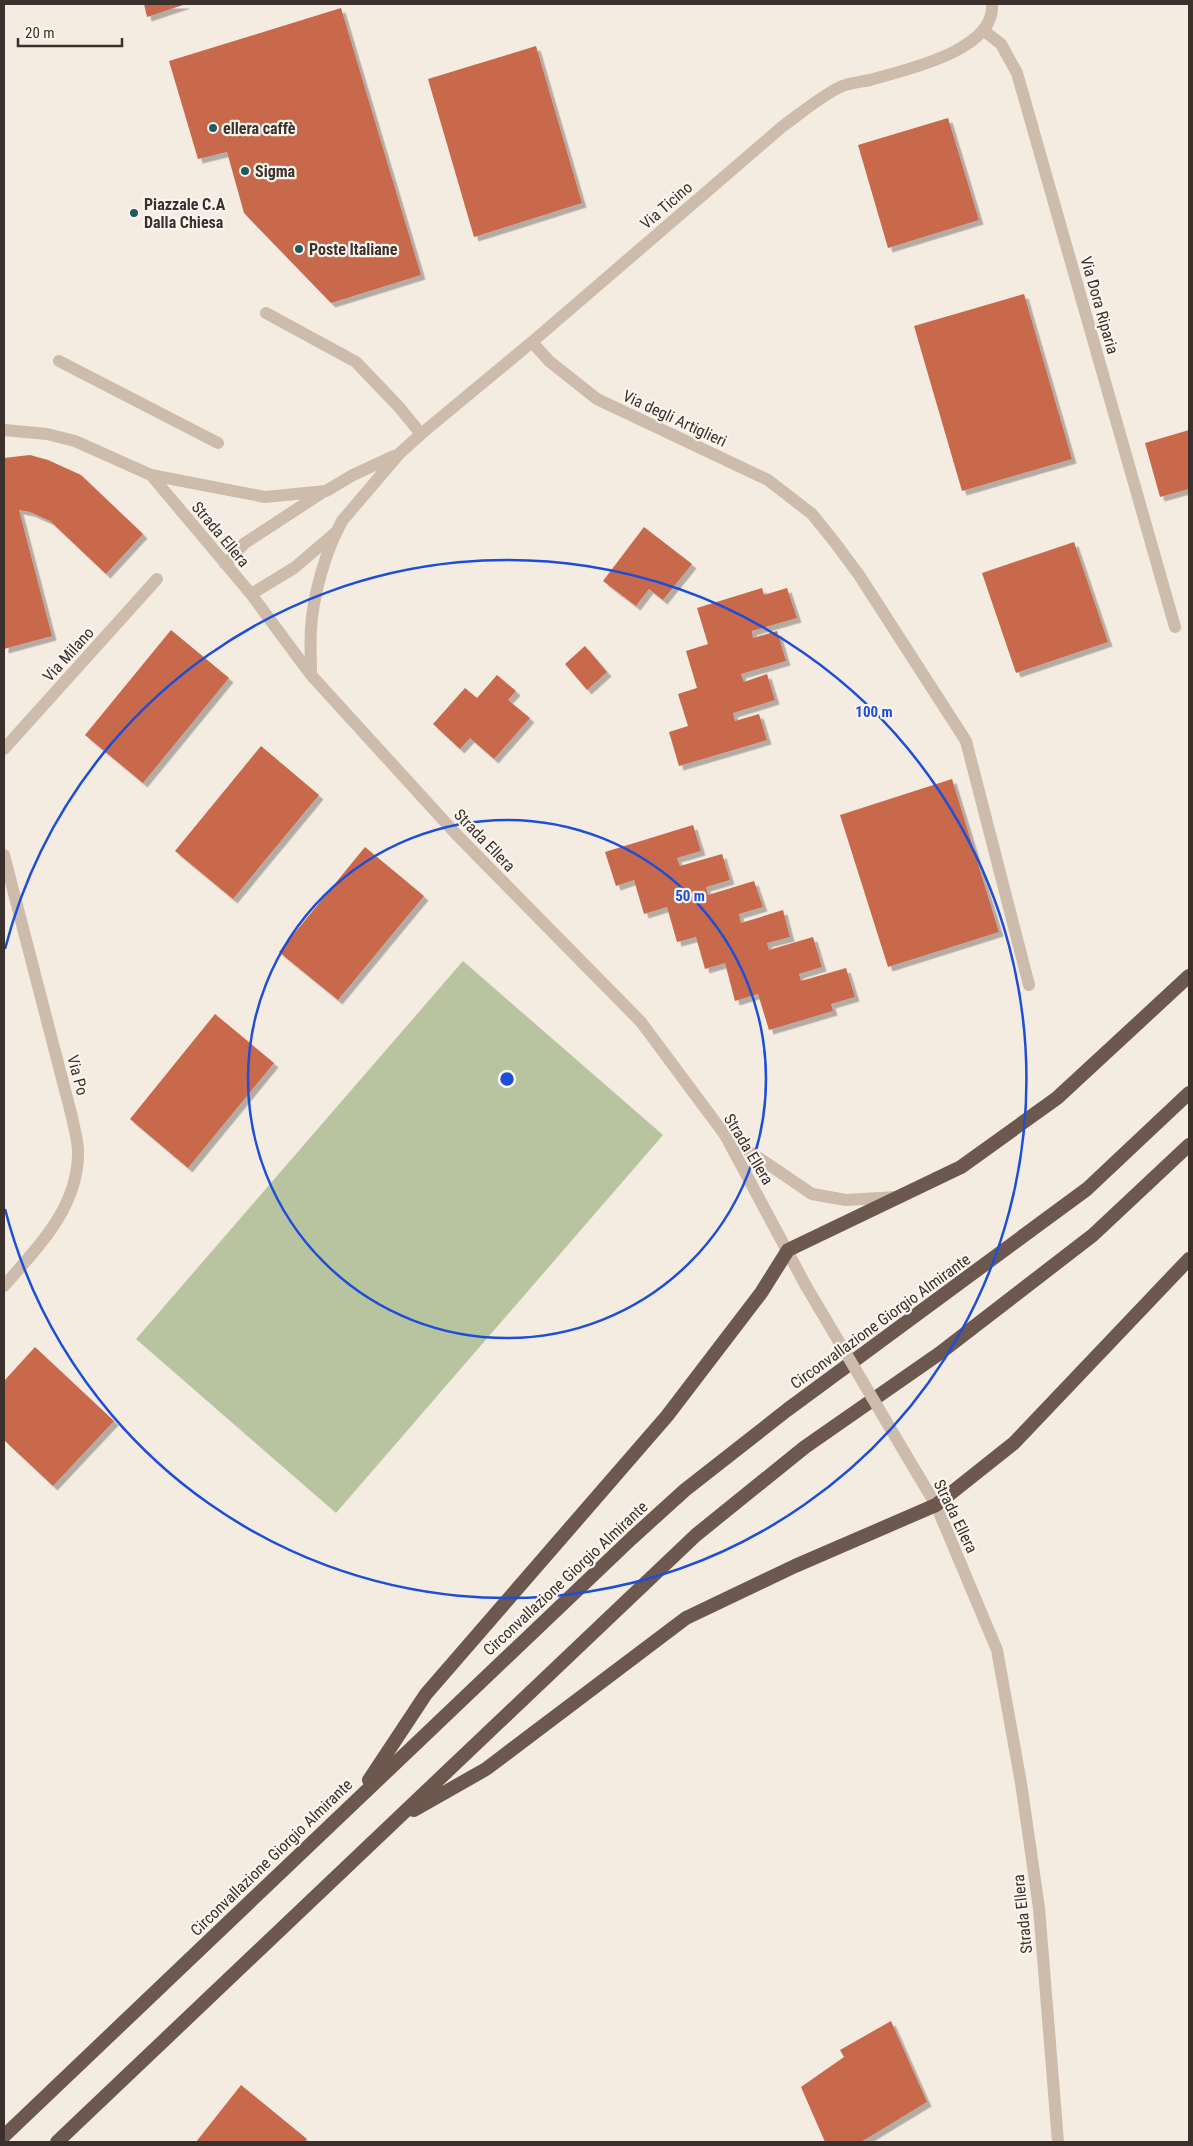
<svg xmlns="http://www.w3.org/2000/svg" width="1193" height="2146" font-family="'Roboto Condensed',sans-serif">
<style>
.green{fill:#b8c4a0}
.building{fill:#c8694b;filter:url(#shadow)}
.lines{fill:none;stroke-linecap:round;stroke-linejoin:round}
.service{stroke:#cdbbac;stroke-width:12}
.pedestrian{stroke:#cdbbac;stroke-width:12}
.minor{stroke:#cdbbac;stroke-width:12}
.trunk{stroke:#6c584f;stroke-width:14}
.minor-bridge{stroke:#cdbbac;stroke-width:12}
.ring{fill:none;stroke:#1d4ed8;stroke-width:2.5}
.poi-dot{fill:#1f5a5e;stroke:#fbf5ee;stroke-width:2}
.labels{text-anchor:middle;stroke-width:4.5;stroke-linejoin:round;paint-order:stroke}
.poi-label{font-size:16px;font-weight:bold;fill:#3b302b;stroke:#fbf5ee;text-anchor:start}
.street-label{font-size:16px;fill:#3b302b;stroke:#fbf5ee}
.centre{fill:#1d4ed8;stroke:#fbf5ee;stroke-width:2.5}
.ring-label{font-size:15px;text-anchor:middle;font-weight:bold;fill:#1d4ed8;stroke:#fbf5ee;stroke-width:4.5;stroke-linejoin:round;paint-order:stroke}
</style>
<defs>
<filter id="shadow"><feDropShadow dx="4.5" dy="4.5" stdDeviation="0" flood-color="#0004"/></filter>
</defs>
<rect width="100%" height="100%" fill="#f4ebe1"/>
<!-- green -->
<path class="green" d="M463,961L663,1135L336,1513L136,1339Z"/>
<!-- building -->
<path class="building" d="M144,4H186L147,17Z
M341,8L421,275L331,303L244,213L227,152L198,159L169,61Z
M536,46L582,203L474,237L428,79Z
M948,118L979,220L888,248L858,145Z
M1024,294L1072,459L962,491L914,326Z
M1189,430V489L1160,497L1145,443Z
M30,455L48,460L81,475L143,534L106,574L50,521L30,512L19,510L52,636L4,649V458Z
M644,527L692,564L663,600L649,589L636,606L603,581Z
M1074,542L1108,642L1016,673L982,573Z
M762,588L764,595L787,588L797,618L752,631L753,638L777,631L786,661L741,674L744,682L767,674L775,700L733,713L735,721L759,714L767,740L679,766L669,732L688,726L678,694L697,688L686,651L708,644L697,608Z
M171,630L229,678L143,783L85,735Z
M585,646L607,672L587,690L565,664Z
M497,675L516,691L508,700L530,718L494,759L470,738L460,749L433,724L465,688L477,698Z
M261,746L319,795L233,899L175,851Z
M952,779L999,932L888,967L840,815Z
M693,825L701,851L677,858L680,866L722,854L730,880L706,887L708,895L754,881L763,907L739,914L741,923L783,910L790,937L767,943L769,950L813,937L822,967L799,974L801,981L846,968L855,997L831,1004L833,1011L769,1030L758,994L735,1001L725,963L705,969L696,937L677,942L667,907L644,914L634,880L616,886L605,852Z
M365,847L424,896L338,1000L279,952Z
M215,1014L274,1063L188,1168L130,1119Z
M35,1347L114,1421L53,1486L4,1440V1381Z
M891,2021L927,2102L861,2142H825L801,2087L844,2057L840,2050Z
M241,2085L307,2139L304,2142H196Z"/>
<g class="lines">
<!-- service -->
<path class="service" d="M725,1135L812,1194L846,1200L897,1197"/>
<!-- pedestrian -->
<path class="pedestrian" d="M59,361L218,443"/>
<!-- minor -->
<path class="minor" d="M983,30L1001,44L1017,73L1175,627
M266,313L356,362L399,407L421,434
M532,342L549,361L597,399L768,480L812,514L833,540L859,575L966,741L1029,985
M4,430L47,434L75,441L151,475L251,594L311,675L456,834L641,1022L725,1135L806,1286
M151,475L265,497L326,491L353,475L394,456
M225,564L245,543L323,492
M251,594L294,568L335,533
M311,675C311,659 310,644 311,628C313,595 326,550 342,521L399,454L421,434L532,342L783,126C801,113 820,97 840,87C849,83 860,82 870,80C904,70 996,51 992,4
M4,749L157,579
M4,855L72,1117C74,1128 78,1140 78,1151C79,1207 38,1247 4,1286
M918,1475L936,1505L997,1650L1021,1783L1039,1908L1058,2142"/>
<!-- trunk -->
<path class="trunk" d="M369,1780L426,1694L667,1416L761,1293L788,1250L961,1167L1057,1098L1189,976
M414,1810L486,1769L686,1618L795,1566L936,1505L1014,1443L1189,1259
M4,2136L632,1538L685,1490L787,1410L1087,1189L1189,1093
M57,2142L696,1535L805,1447L940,1353L1093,1235L1189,1145"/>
<!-- minor-bridge -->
<path class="minor-bridge" d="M806,1286L918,1475"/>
</g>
<!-- distance rings -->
<g class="ring">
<circle cx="507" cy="1079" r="259"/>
<path d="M5 949A519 519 0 1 1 5 1209"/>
</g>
<!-- markers -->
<g class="poi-dot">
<circle cx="213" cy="128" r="5"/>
<circle cx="245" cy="171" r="5"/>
<circle cx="134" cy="213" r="5"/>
<circle cx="299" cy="249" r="5"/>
</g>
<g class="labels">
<!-- poi labels -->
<g class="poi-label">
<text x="223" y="134">ellera caffè</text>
<text x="255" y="177">Sigma</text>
<text x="144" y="210">Piazzale C.A<tspan x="144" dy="18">Dalla Chiesa</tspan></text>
<text x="309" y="255">Poste Italiane</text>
</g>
<!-- street labels -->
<g class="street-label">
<text transform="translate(666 205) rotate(-41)" y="6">Via Ticino</text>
<text transform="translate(1100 305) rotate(74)" y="6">Via Dora Riparia</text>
<text transform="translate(675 418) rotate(25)" y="6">Via degli Artiglieri</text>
<text transform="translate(221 534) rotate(50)" y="6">Strada Ellera</text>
<text transform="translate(68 654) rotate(-48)" y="6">Via Milano</text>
<text transform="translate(485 840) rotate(46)" y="6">Strada Ellera</text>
<text transform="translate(78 1075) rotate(75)" y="6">Via Po</text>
<text transform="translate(749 1149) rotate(59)" y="6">Strada Ellera</text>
<text transform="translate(880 1321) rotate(-36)" y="6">Circonvallazione Giorgio Almirante</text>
<text transform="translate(956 1516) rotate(64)" y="6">Strada Ellera</text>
<text transform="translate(565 1578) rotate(-43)" y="6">Circonvallazione Giorgio Almirante</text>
<text transform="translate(271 1857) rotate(-44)" y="6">Circonvallazione Giorgio Almirante</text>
<text transform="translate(1022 1914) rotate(-96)" y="6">Strada Ellera</text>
</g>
</g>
<circle cx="507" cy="1079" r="8" class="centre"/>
<g class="ring-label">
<text x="874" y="717">100 m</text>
<text x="690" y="901">50 m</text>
</g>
<!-- border -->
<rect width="1193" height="2146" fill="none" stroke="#3b302b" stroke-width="10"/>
<!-- scale -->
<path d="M18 38v8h104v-8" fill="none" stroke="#3b302b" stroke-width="2.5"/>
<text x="25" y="38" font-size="15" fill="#3b302b" stroke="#fbf5ee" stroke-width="4" paint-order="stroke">20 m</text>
</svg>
